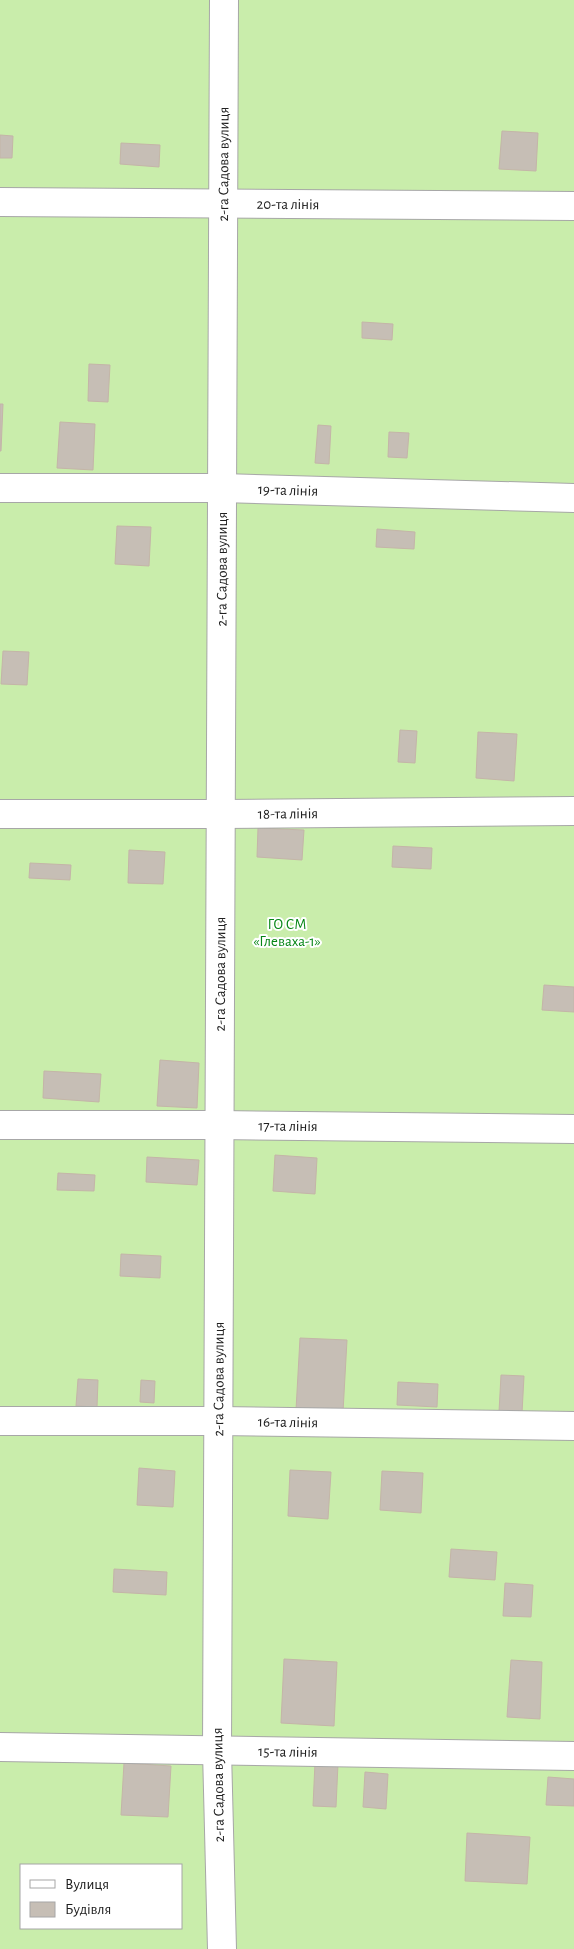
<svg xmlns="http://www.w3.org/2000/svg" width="574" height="1949" font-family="'Alegreya Sans',sans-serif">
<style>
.grass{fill:#c9edab;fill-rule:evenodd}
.building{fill:#c6beb5;stroke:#c4b5a8}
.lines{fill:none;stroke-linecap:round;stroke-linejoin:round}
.minor-casing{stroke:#a7a7a7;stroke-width:30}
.minor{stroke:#fff;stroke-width:28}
.labels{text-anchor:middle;stroke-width:4;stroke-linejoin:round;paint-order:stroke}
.street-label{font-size:15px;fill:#202020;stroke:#fff}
.park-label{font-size:15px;fill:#068616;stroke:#fff}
</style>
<rect width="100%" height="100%" fill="#f1eee6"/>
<!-- grass -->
<path class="grass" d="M0,0H574V1949H0ZM21,1865H181V1928H21Z"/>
<!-- building -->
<path class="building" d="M502,131L538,133L536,171L499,169Z
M0,135L13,136L12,158H0Z
M121,143L160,145L159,167L120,164Z
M362,322L393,324L392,340L362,338Z
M89,364L110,365L108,402L88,401Z
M0,404H3L1,451H0Z
M60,422L95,424L93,470L57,468Z
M318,425L331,426L329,464L315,463Z
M389,432L409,433L407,458L388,457Z
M117,526L151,527L149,566L115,564Z
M377,529L415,532L414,549L376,547Z
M3,651L29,652L27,685L1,684Z
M400,730L417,731L415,763L398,762Z
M478,732L517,734L514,781L476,778Z
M258,828L304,830L302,860L257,857Z
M393,846L432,848L431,869L392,867Z
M129,850L165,852L163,884L128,883Z
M30,863L71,865L70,880L29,878Z
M544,985L574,987V1012L542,1010Z
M160,1060L199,1063L197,1108L157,1106Z
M44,1071L101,1074L99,1102L43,1098Z
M275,1155L317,1158L315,1194L273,1191Z
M147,1157L199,1160L197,1185L146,1182Z
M58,1173L95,1175L94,1191L57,1190Z
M121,1254L161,1256L160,1278L120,1276Z
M300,1338L347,1340L343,1412L296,1410Z
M501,1375L524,1376L522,1413L499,1412Z
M78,1379L98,1380L97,1407L76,1406Z
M141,1380L155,1381L154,1403L140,1402Z
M398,1382L438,1384L437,1407L397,1405Z
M139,1468L175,1471L173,1507L137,1505Z
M290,1470L331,1472L328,1519L288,1516Z
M382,1471L423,1473L421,1513L380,1510Z
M451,1549L497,1552L495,1580L449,1577Z
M114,1569L167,1572L166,1595L113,1592Z
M505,1583L533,1585L531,1617L503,1616Z
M284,1659L337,1662L334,1726L281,1723Z
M511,1660L542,1662L540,1719L507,1717Z
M124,1763L171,1766L168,1817L121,1815Z
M315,1763L338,1764L336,1807L313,1806Z
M365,1772L388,1774L386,1809L363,1807Z
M548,1777L574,1779V1806L546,1805Z
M467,1833L530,1837L527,1884L465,1881Z"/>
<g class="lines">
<!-- minor casing -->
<g class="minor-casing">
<g id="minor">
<path id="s1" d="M0,202L574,206"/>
<path id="s2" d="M0,488H222L574,498"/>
<path id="s3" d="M0,814H221L574,811"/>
<path id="s4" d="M0,1125H219L574,1129"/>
<path id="s5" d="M0,1421H218L574,1426"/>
<path id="s6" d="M0,1747L574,1756"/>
<path id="s7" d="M222,1949L217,1751L224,0"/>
</g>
</g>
<!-- minor -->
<use href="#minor" class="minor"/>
</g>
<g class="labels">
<!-- street labels -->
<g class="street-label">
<text dy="5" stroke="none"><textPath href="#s7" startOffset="1785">2-га Садова вулиця</textPath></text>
<text dy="5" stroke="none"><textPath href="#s1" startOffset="288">20-та лінія</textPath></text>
<text dy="5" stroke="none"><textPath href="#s2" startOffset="288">19-та лінія</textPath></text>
<text dy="5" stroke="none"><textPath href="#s7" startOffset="1380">2-га Садова вулиця</textPath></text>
<text dy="5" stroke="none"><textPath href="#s3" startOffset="288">18-та лінія</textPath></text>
<text dy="5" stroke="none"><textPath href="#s7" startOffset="975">2-га Садова вулиця</textPath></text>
<text dy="5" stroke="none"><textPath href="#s4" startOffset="288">17-та лінія</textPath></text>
<text dy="5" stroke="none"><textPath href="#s7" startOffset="570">2-га Садова вулиця</textPath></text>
<text dy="5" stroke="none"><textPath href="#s5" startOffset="288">16-та лінія</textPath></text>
<text dy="5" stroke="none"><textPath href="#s6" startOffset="288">15-та лінія</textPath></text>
<text transform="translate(218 1785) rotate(-91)" y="5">2-га Садова вулиця</text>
</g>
<!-- park labels -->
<g class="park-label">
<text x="287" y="929">ГО СМ<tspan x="287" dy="17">«Глеваха-1»</tspan></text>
</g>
</g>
<!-- legend -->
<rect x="20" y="1864" width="162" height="65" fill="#ffffff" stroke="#a6a6a6"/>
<rect x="30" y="1880" width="25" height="8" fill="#ffffff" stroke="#a6a6a6"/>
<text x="65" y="1889" font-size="15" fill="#202020">Вулиця</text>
<rect x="30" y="1902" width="25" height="15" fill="#c6beb5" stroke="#a6a6a6"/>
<text x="65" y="1914" font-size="15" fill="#202020">Будівля</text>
</svg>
